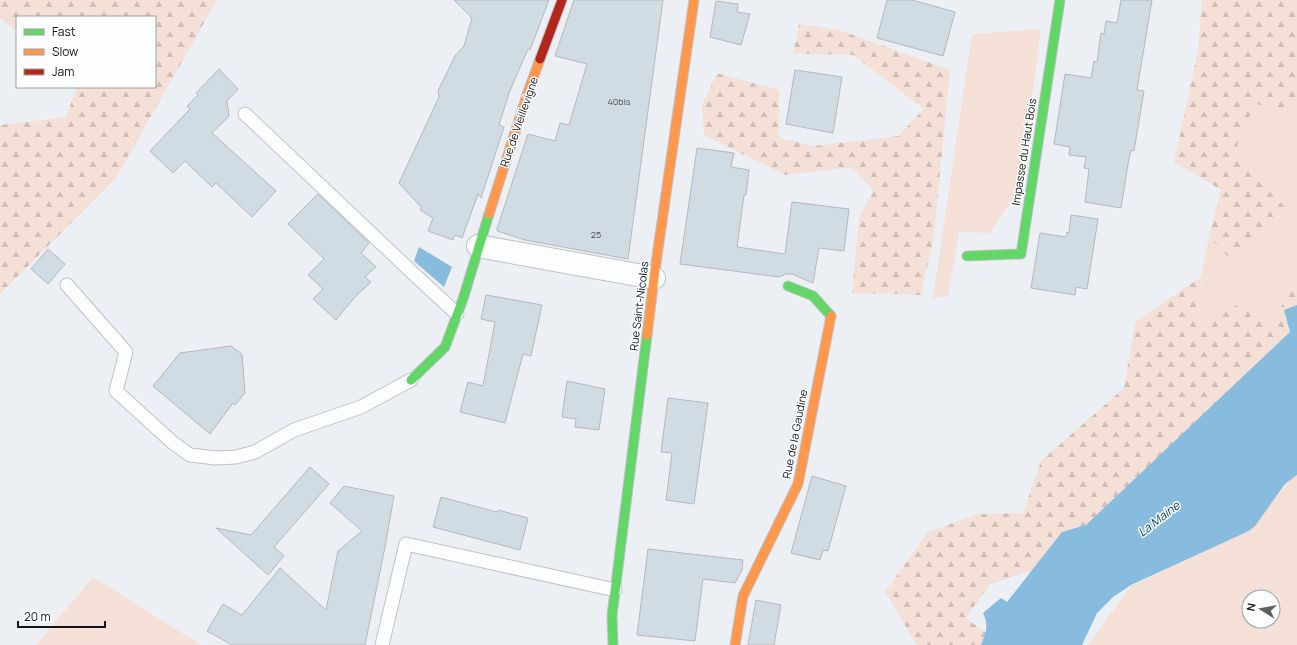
<svg xmlns="http://www.w3.org/2000/svg" width="1297" height="645" font-family="Manrope,sans-serif">
<style>
.grass{fill:#f4e0d7;fill-rule:evenodd}
.forest{fill:url(#forest-firs)}
.water{fill:#87bcde}
.building{fill:#d1dbe3;stroke:#b4b8bb}
.lines{fill:none;stroke-linecap:round;stroke-linejoin:round}
.lane-casing{stroke:#bfc2c5;stroke-width:15}
.street-casing{stroke:#bfc2c5;stroke-width:24}
.fast-casing{stroke:#bfc2c5;stroke-width:11}
.slow-casing{stroke:#bfc2c5;stroke-width:11}
.jam-casing{stroke:#bfc2c5;stroke-width:11}
.lane{stroke:#fcfdfd;stroke-width:13}
.street{stroke:#fcfdfd;stroke-width:22}
.fast{stroke:#63d668;stroke-width:9}
.slow{stroke:#ff974d;stroke-width:9}
.jam{stroke:#b3261e;stroke-width:9}
.labels{text-anchor:middle;stroke-width:3;stroke-linejoin:round;paint-order:stroke}
.number-label{font-size:9px;fill:#44484c}
.street-label{font-size:11px;fill:#121517;stroke:#fbfdfe}
.water-label{font-size:12px;font-style:italic;fill:#003d5c;stroke:#fbfdfe}
</style>
<defs>
<pattern id="forest-firs" width="22" height="20" patternUnits="userSpaceOnUse"><rect width="22" height="20" fill="#f4e0d7"/><path d="M5 1l3.5 6h-7zM16 11l3.5 6h-7z" fill="#d0bfb8"/></pattern>
</defs>
<rect width="100%" height="100%" fill="#ecf0f4"/>
<!-- grass -->
<path class="grass" d="M1041,29L1020,187L990,233L959,232L948,296L933,298L972,34Z
M1255,103L1297,112V282L1270,324L1227,301L1199,333L1201,277L1209,237L1235,262L1288,210L1233,155Z
M1297,475V645H1088L1131,586L1250,530L1290,480ZM1249,597H1273V621H1249Z
M93,577L201,645H36Z"/>
<!-- forest -->
<path class="forest" d="M0,0H217L116,178L0,294V125L66,117L77,87H155V17H17V31L0,18Z
M1202,0H1297V112L1255,104L1233,155L1288,210L1235,263L1209,237L1221,190L1174,162L1198,50Z
M799,24L839,30L950,70L934,236L921,295L852,293L859,218L874,191L852,167L785,175L704,135L702,105L717,73L779,90V138L814,146L898,136L924,109L853,55L793,54Z
M1201,277L1199,333L1227,301L1270,323L1297,282V352L1058,562L990,584L966,618L1000,643L996,645H917L885,592L928,532L978,514L1023,513L1041,461L1124,388L1135,322Z"/>
<!-- water -->
<path class="water" d="M419,247L452,267L444,287L414,261Z
M1297,305V475L1285,484L1255,526L1250,530L1238,536L1131,585L1113,597L1097,613L1082,645H981C986,632 989,626 983,613L1001,598L1007,602L1062,532L1086,525L1290,332L1284,310Z"/>
<!-- building -->
<path class="building" d="M454,0H549L530,50L528,49L509,93L499,125L504,127L481,198L478,194L462,238L455,235L453,240L428,231L433,218L420,210L421,207L399,183L439,97L438,91L455,56L464,46L472,18Z
M574,0H663L628,259L525,240L497,231V229L528,134L555,141L560,123L569,125L587,64L555,56Z
M887,0H912L955,12L943,56L877,38Z
M1121,0H1152L1137,90L1144,91L1134,151L1131,150L1128,164L1121,208L1085,202L1089,169L1084,168L1086,157L1069,155L1070,147L1054,144L1065,74L1091,78L1094,61L1097,62L1101,33L1104,34L1106,21L1117,23Z
M716,1L738,4L737,12L750,14L741,45L710,37Z
M219,69L238,89L227,101L229,116L212,133L276,191L252,217L216,183L212,187L185,161L173,173L150,151L190,109L187,106L198,95L196,93Z
M795,70L842,77L833,133L786,124Z
M697,148L734,153L731,167L749,170L746,195H744L737,247L785,254L792,202L849,209L844,251L819,248L813,283L792,274H786L779,277L680,264Z
M318,194L369,243L361,253L376,267L365,277L371,282L355,297L336,320L313,299L323,289L308,275L324,259L288,224Z
M1071,215L1098,219L1087,289L1076,287L1075,295L1031,288L1040,233L1066,237L1067,232L1069,233Z
M48,249L65,264L48,284L31,269Z
M486,295L542,305L531,356L523,354L505,423L460,412L468,382L483,386L495,322L481,319Z
M231,346L242,354L245,393L235,405L233,403L210,434L153,386L180,353Z
M567,381L605,389L599,430L575,427L576,419L562,417Z
M668,398L708,403L694,504L666,500L672,453L661,452Z
M310,467L329,484L274,547L284,556L268,575L216,528L251,535Z
M812,476L846,486L828,551L823,550L820,560L791,553Z
M344,486L394,496L385,547L365,645H232L207,631L223,604L242,615L280,568L326,610L338,551L362,531L330,503Z
M441,497L497,512L498,510L528,518L520,550L433,527Z
M648,549L743,560L742,570L735,583L703,579L695,641L637,635Z
M756,600L781,605L774,645H748Z"/>
<g class="lines">
<!-- lane casing -->
<g class="lane-casing">
<path id="lane" d="M245,114L416,276L457,314
M67,285L126,352L116,391L172,442L190,455L216,458L236,457L255,452L294,430L361,407L411,380
M382,645L406,544L615,590"/>
</g>
<!-- street casing -->
<g class="street-casing">
<path id="street" d="M478,246L654,278"/>
</g>
<!-- fast casing -->
<g class="fast-casing">
<path id="fast" d="M967,256L1021,254L1060,0
M788,286L813,296L831,316
M411,380L445,347L463,299L489,214
M613,645L612,616L647,335"/>
</g>
<!-- slow casing -->
<g class="slow-casing">
<path id="slow" d="M489,214L528,92L540,59
M647,335L655,270L694,0
M735,645L743,596L798,484L831,316"/>
</g>
<!-- jam casing -->
<g class="jam-casing">
<path id="jam" d="M540,59L562,0"/>
</g>
<!-- lane -->
<use href="#lane" class="lane"/>
<!-- street -->
<use href="#street" class="street"/>
<!-- fast -->
<use href="#fast" class="fast"/>
<!-- slow -->
<use href="#slow" class="slow"/>
<!-- jam -->
<use href="#jam" class="jam"/>
</g>
<g class="labels">
<!-- number labels -->
<g class="number-label">
<text x="619" y="105">40bis</text>
<text x="596" y="238">25</text>
</g>
<!-- street labels -->
<g class="street-label">
<text transform="translate(519 122) rotate(-71)" y="4">Rue de Vieillevigne</text>
<text transform="translate(1024 152) rotate(-81)" y="4">Impasse du Haut Bois</text>
<text transform="translate(639 306) rotate(-83)" y="4">Rue Saint-Nicolas</text>
<text transform="translate(795 434) rotate(-79)" y="4">Rue de la Gaudine</text>
</g>
<!-- water labels -->
<g class="water-label">
<text transform="translate(1159 519) rotate(-38)" y="4">La Maine</text>
</g>
</g>
<!-- legend -->
<rect x="16" y="16" width="140" height="72" fill="#fbfdfe" stroke="#9ea0a2"/>
<rect x="24" y="29" width="20" height="6" fill="#63d668" stroke="#9ea0a2"/>
<text x="52" y="36" font-size="12" fill="#121517">Fast</text>
<rect x="24" y="49" width="20" height="6" fill="#ff974d" stroke="#9ea0a2"/>
<text x="52" y="56" font-size="12" fill="#121517">Slow</text>
<rect x="24" y="69" width="20" height="6" fill="#b3261e" stroke="#9ea0a2"/>
<text x="52" y="76" font-size="12" fill="#121517">Jam</text>
<!-- north arrow -->
<g transform="translate(1261 609) rotate(281)"><circle r="19" fill="#fbfdfe" stroke="#9ea0a2"/>
<path d="M0-3L7 15L0 10L-7 15Z" fill="#5e6264"/>
<text y="-6" font-size="11" font-weight="bold" text-anchor="middle" fill="#121517">N</text>
</g>
<!-- scale -->
<path d="M18 621v6h87v-6" fill="none" stroke="#121517" stroke-width="2"/>
<text x="24" y="621" font-size="12" fill="#121517" stroke="#fbfdfe" stroke-width="3" paint-order="stroke">20 m</text>
</svg>
